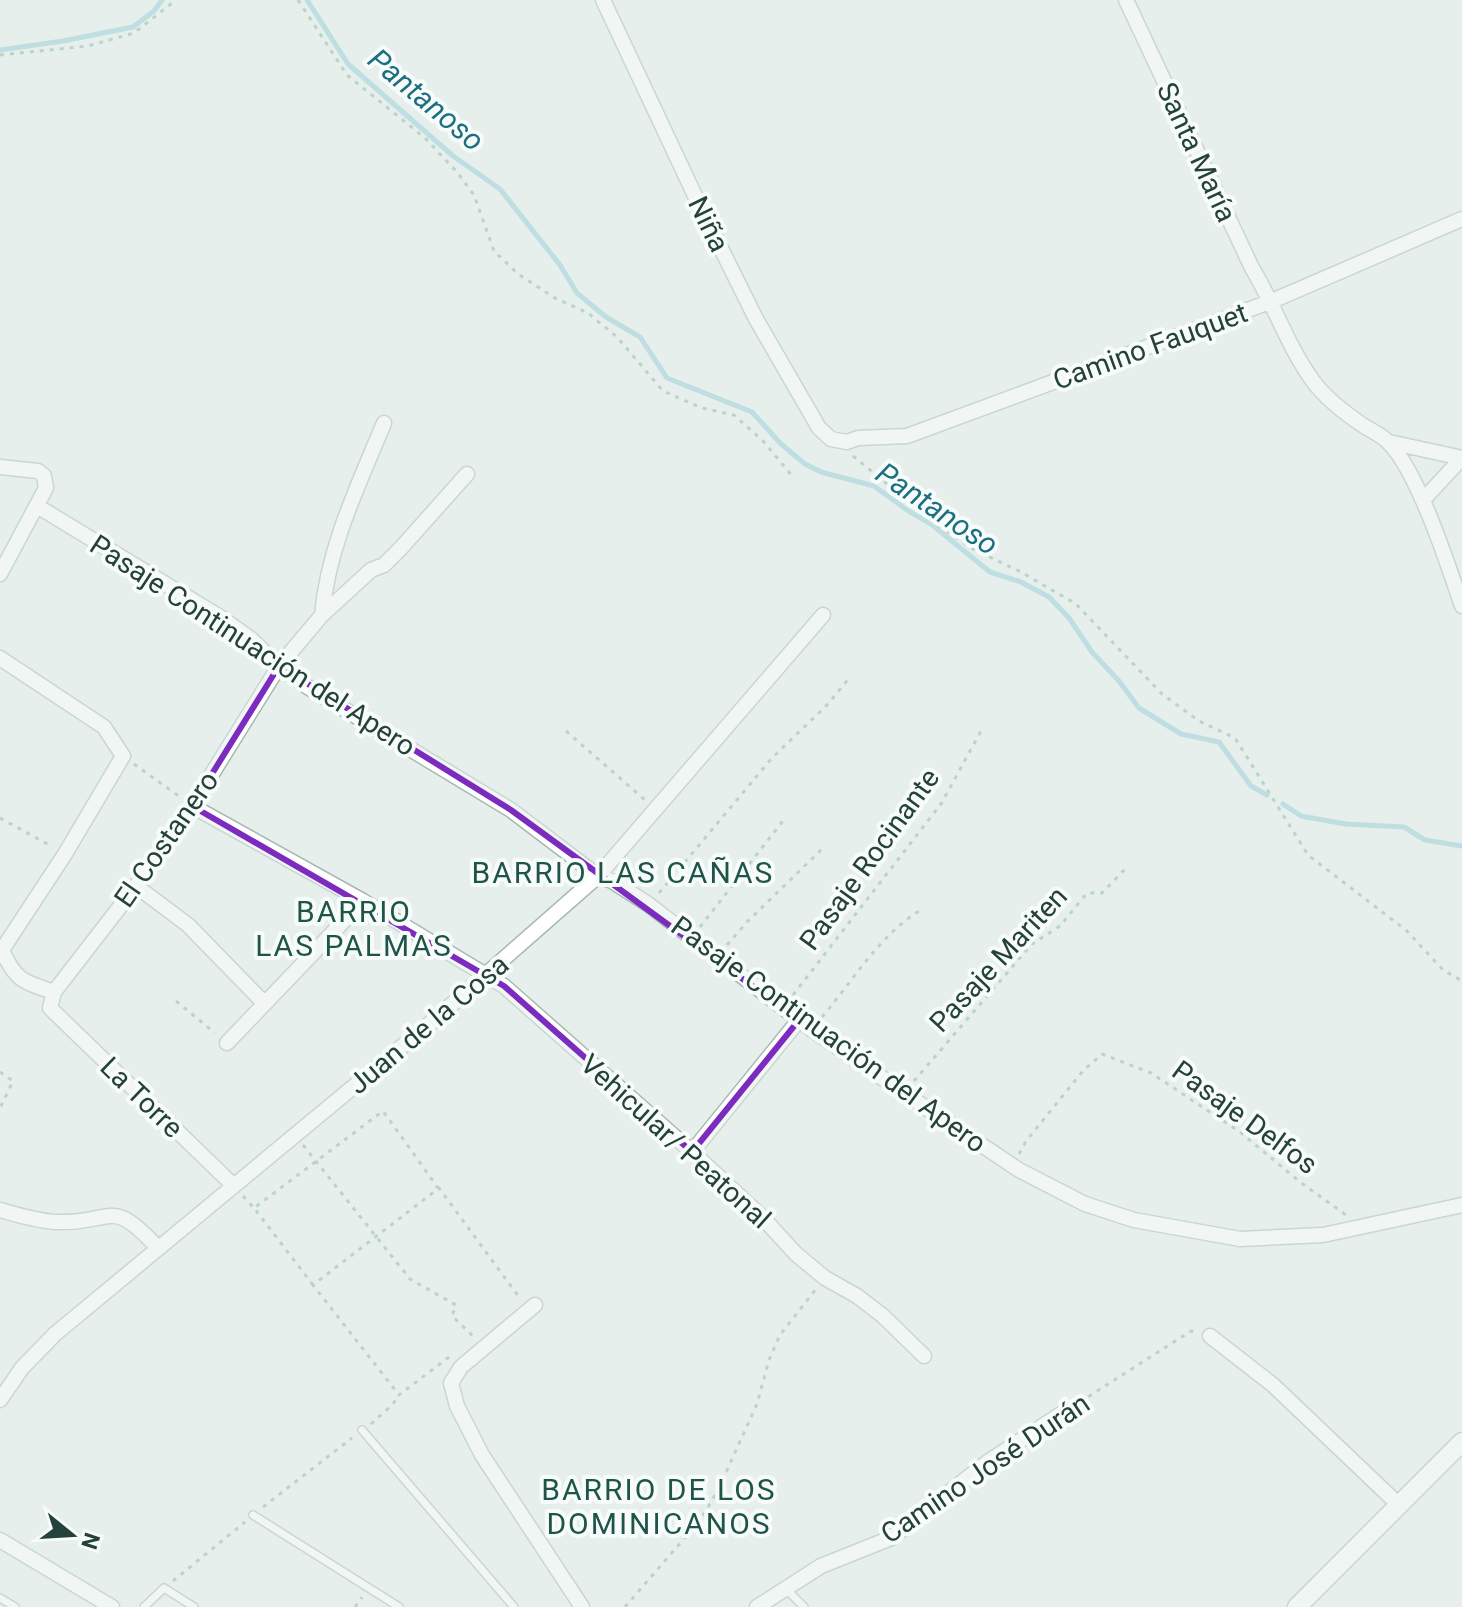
<svg xmlns="http://www.w3.org/2000/svg" width="1462" height="1607" font-family="Roboto,sans-serif">
<style>
.lines{fill:none;stroke-linecap:round;stroke-linejoin:round}
.stream{stroke:#8ec9d4;stroke-width:5}
.service-casing{stroke:#a8b8b2;stroke-width:10}
.minor-casing{stroke:#a8b8b2;stroke-width:17}
.tertiary-casing{stroke:#a8b8b2;stroke-width:21}
.path{stroke:#86b3a5;stroke-width:3;stroke-dasharray:4 6;stroke-linecap:butt}
.service{stroke:#fff;stroke-width:7}
.minor{stroke:#fff;stroke-width:14}
.tertiary{stroke:#fff;stroke-width:18}
.marked{fill:none;stroke:#7b2cbf;stroke-width:6;stroke-linejoin:round}
.labels{text-anchor:middle;stroke-width:8;stroke-linejoin:round;paint-order:stroke}
.street-label{font-size:28px;fill:#24423a;stroke:#f7fbf9}
.water-label{font-size:30px;font-style:italic;fill:#1c6f80;stroke:#f7fbf9}
.neighbourhood-label{font-size:30px;letter-spacing:2px;fill:#1f5548;stroke:#f7fbf9}
</style>
<rect width="100%" height="100%" fill="#e6efeb"/>
<g class="lines">
<!-- stream -->
<path class="stream" d="M307,0L348,64L453,156L500,189L560,265L577,293L606,317L640,337L667,378L752,412L780,443L805,464L821,472L874,486L907,510L931,524L990,572L1021,582L1049,597L1069,618L1092,652L1119,681L1139,708L1181,734L1219,742L1251,786L1267,795
M0,50L63,41L133,27L154,11L162,0
M1283,804L1301,816L1346,824L1404,827L1425,840L1462,846"/>
<!-- service casing -->
<g class="service-casing">
<path id="service" d="M362,1430L514,1607
M253,1515L399,1607
M785,1588L804,1607
M0,1598L15,1607
M144,1607L164,1588L194,1607"/>
</g>
<!-- minor casing -->
<g class="minor-casing">
<path id="minor" d="M603,0L697,200L756,319L819,428L831,439L847,442L858,438L907,436L1272,301L1462,219
M1126,0L1252,268C1274,304 1288,347 1313,381C1326,399 1346,414 1364,426C1372,431 1383,436 1389,443C1418,472 1448,565 1462,606
M1389,442L1462,458
M0,467L38,471L44,476L46,488L0,574
M1423,500L1462,458
M37,506L220,617L251,639L279,666L306,686L511,810L598,876L612,881L648,904L811,1029L904,1093L1019,1170L1085,1204L1134,1220L1240,1239L1323,1235L1462,1205
M322,615C328,547 358,486 384,423
M0,658L104,727L123,756L65,854L0,953
M192,806L363,901L504,986L692,1152L763,1218L796,1254L825,1278L857,1296L883,1316L924,1356
M136,886L188,925L264,1003
M2,950C15,980 23,982 54,992
M227,1043L363,901
M692,1152L799,1020
M234,1186L50,1008L54,992L136,886L192,806L279,666L322,615L371,570L384,565L401,548L467,474
M0,1210C18,1215 37,1221 56,1222C115,1224 109,1195 158,1248
M535,1305L461,1367L451,1383L457,1406L482,1455L582,1607
M1210,1336L1273,1385L1400,1506
M0,1400L22,1368L55,1334L434,1020L598,876L823,615
M0,1540L112,1607
M757,1607L821,1566L891,1538L989,1461L1067,1410"/>
</g>
<!-- tertiary casing -->
<g class="tertiary-casing">
<path id="tertiary" d="M1297,1607L1462,1442"/>
</g>
<!-- path -->
<path class="path" d="M298,0L347,75L425,138L456,171L474,195L494,251L518,274L555,298L588,313L617,337L663,391L702,408L734,415L763,441L793,477
M0,55L88,46L134,33L176,0
M853,456L934,522L969,547L1021,572L1076,604L1162,694L1199,721L1235,738L1308,855L1407,931L1443,970L1462,981
M566,731L645,800
M134,764L180,797
M0,818L51,846
M659,893L772,758L829,703L850,677
M700,927L786,817
M727,945L747,922L823,848
M793,995L941,804L981,731
M176,1001L215,1033
M822,1017C852,982 881,933 921,910
M0,1072L13,1081L0,1108
M914,1081L1032,944L1060,926L1087,893H1102L1128,866
M303,1145L410,1279L456,1305L452,1316L473,1336
M1019,1154L1026,1141L1083,1071L1102,1054L1151,1073L1240,1132L1300,1182L1346,1215
M243,1196L254,1208
M313,1285L254,1208L383,1111L438,1188
M449,1357L399,1395L313,1285L439,1188L519,1297
M1080,1402L1191,1331L1196,1332
M371,1424L393,1404L399,1395
M263,1507L352,1438
M173,1581L245,1522
M355,1607L362,1597
M625,1607L701,1519L718,1490L757,1404L769,1360L780,1335L816,1289"/>
<!-- service -->
<use href="#service" class="service"/>
<!-- minor -->
<use href="#minor" class="minor"/>
<!-- tertiary -->
<use href="#tertiary" class="tertiary"/>
</g>
<!-- marked area -->
<path d="M0 0H1462V1607H0ZM279,666L511,810L799,1020L692,1152L504,986L192,806Z" fill="#e6efeb" fill-opacity=".55" fill-rule="evenodd"/>
<path class="marked" d="M279,666L511,810L799,1020L692,1152L504,986L192,806Z"/>
<g class="labels">
<!-- street labels -->
<g class="street-label">
<text transform="translate(1197 152) rotate(65)" y="10">Santa María</text>
<text transform="translate(709 224) rotate(64)" y="10">Niña</text>
<text transform="translate(1150 346) rotate(-20)" y="10">Camino Fauquet</text>
<text transform="translate(253 645) rotate(33)" y="10">Pasaje Continuación del Apero</text>
<text transform="translate(166 839) rotate(-55)" y="10">El Costanero</text>
<text transform="translate(869 859) rotate(-54)" y="10">Pasaje Rocinante</text>
<text transform="translate(998 959) rotate(-47)" y="10">Pasaje Mariten</text>
<text transform="translate(428 1024) rotate(-40)" y="10">Juan de la Cosa</text>
<text transform="translate(829 1034) rotate(36)" y="10">Pasaje Continuación del Apero</text>
<text transform="translate(142 1097) rotate(44)" y="10">La Torre</text>
<text transform="translate(1245 1117) rotate(36)" y="10">Pasaje Delfos</text>
<text transform="translate(676 1141) rotate(42)" y="10">Vehicular/ Peatonal</text>
<text transform="translate(985 1468) rotate(-34)" y="10">Camino José Durán</text>
</g>
<!-- water labels -->
<g class="water-label">
<text transform="translate(426 100) rotate(40)" y="10">Pantanoso</text>
<text transform="translate(937 509) rotate(34)" y="10">Pantanoso</text>
</g>
<!-- neighbourhood labels -->
<g class="neighbourhood-label">
<text x="623" y="883">BARRIO LAS CAÑAS</text>
<text x="354" y="922">BARRIO<tspan x="354" dy="34">LAS PALMAS</tspan></text>
<text x="659" y="1500">BARRIO DE LOS<tspan x="659" dy="34">DOMINICANOS</tspan></text>
</g>
</g>
<!-- north arrow -->
<g transform="translate(72 1535) rotate(108)" stroke="#f7fbf9" stroke-width="6" paint-order="stroke">
<path d="M0-6L14 30L0 20L-14 30Z" fill="#24423a"/>
<text y="-12" font-size="22" font-weight="bold" text-anchor="middle" fill="#24423a">N</text>
</g>
</svg>
